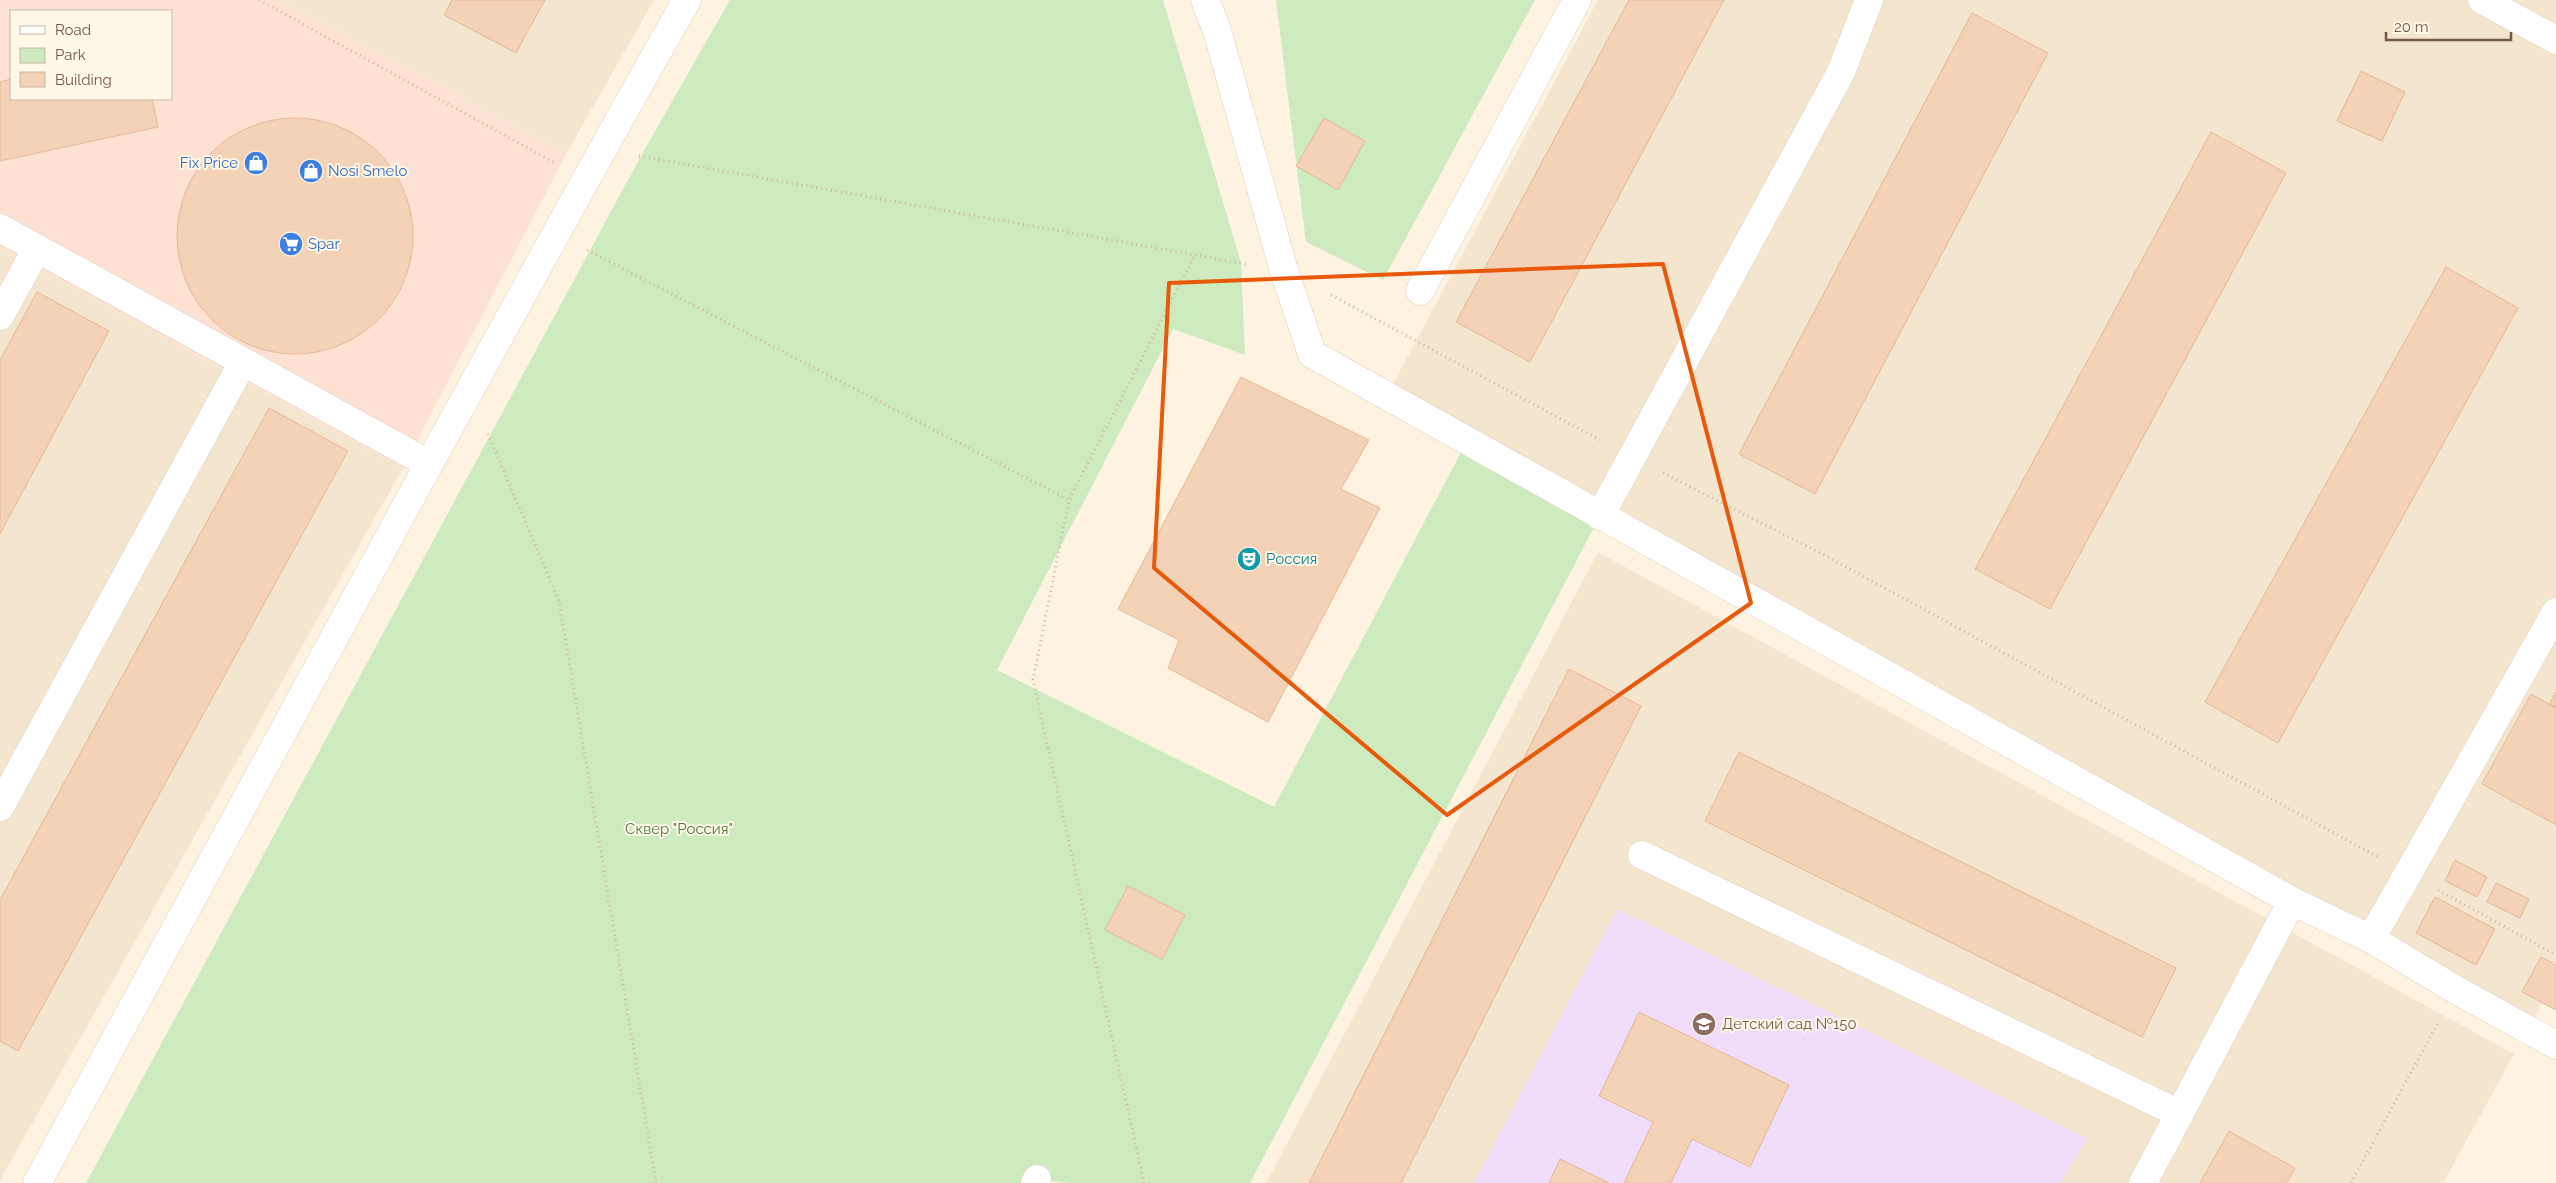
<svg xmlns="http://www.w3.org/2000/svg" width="2556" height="1183" font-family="Raleway,sans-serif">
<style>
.residential{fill:#f4e5ce}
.commercial{fill:#fde2d3;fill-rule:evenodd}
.education{fill:#f0ddf9}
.green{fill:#ceeabf}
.building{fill:#f3d2b7;stroke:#e6b997}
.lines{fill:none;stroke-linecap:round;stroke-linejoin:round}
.minor-casing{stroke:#e1cfbc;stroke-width:29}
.path{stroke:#d7b59b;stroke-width:3;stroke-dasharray:1 4;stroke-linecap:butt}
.minor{stroke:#fff;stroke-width:28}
.marked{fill:none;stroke:#e8590c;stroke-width:4;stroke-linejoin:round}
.labels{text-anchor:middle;stroke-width:4;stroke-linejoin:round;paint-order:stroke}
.shop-label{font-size:15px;fill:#366cbe;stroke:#fff7e7;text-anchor:start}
.culture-label{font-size:15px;fill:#0d838f;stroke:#fff7e7;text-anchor:start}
.park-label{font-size:15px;fill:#4d7a3f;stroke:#fff7e7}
.education-label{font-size:15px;fill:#785e54;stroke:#fff7e7;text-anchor:start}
</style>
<rect width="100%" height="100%" fill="#fdf3e0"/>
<!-- residential -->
<path class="residential" d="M278,0H654L566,154Z
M1598,0H2556V978L2533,1020L1392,386Z
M0,247L403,468L0,1180Z
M1598,552L2514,1054L2443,1183H1266Z"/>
<!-- commercial -->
<path class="commercial" d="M0,0H278L566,154L403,468L0,247ZM11,11H171V99H11Z"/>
<!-- education -->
<path class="education" d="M1617,909L2087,1138L2061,1183H1474Z"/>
<!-- green -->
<path class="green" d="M730,0H1163L1241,263L1245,355L1173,329L997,670L1274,807L1467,441L1600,516L1250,1183H1068L1038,1179L1035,1183H86L641,156Z
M1276,0H1535L1383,280L1306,242Z"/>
<!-- building -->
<path class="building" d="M452,0H545L516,53L444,15Z
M1629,0H1724L1530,362L1456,322Z
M1972,13L2048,53L1815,494L1739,454Z
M2361,71L2405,92L2382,141L2337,121Z
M11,79V99H152L158,127L0,161V82Z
M1324,118L1365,141L1338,190L1296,166Z
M177 236a118 118 0 1 1 236 0a118 118 0 1 1-236 0Z
M2211,132L2286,173L2050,609L1975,569Z
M2446,267L2518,308L2278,743L2205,702Z
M37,292L109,331L0,534V360Z
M1241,377L1369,440L1341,489L1380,508L1268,722L1168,668L1179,640L1118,609Z
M269,408L348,451L18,1051L0,1041V900Z
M1569,669L1641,706L1401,1183H1309Z
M2556,692V708L2549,705Z
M2531,694L2556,708V825L2482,784Z
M1739,752L2176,968L2142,1037L1705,821Z
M2455,860L2487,877L2477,897L2445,881Z
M2496,883L2529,899L2520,918L2487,902Z
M1128,886L1185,915L1162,959L1105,930Z
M2435,897L2495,929L2476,965L2416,933Z
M2541,957L2556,965V1010L2522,992Z
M1639,1012L1789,1085L1750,1167L1692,1139L1671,1183H1624L1653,1122L1599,1096Z
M2229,1131L2295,1168L2287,1183H2200Z
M1560,1159L1609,1183H1549Z"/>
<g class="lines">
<!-- minor casing -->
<g class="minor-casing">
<path id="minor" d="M1205,0L1217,30L1284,271L1312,354L2292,901L2371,939L2456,990L2556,1045
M2482,0L2556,40
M0,228L429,464C515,309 599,153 687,0
M1420,291L1577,0
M0,316L37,248
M1600,516L1841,72L1869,0
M0,807L243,362
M1642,855L2180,1114
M2371,939L2556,612
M37,1183L429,464
M1035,1183L1037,1179
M2143,1183L2292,901"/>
</g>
<!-- path -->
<path class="path" d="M259,0L555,163
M639,156L1246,264
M587,250L1069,500
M1331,295L1600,440
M488,434L559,601L656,1183
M1663,473L1824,555L2378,857
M2438,890L2556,955
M1144,1183L1033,680L1069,500L1195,255
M2351,1183L2439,1021"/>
<!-- minor -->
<use href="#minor" class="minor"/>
</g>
<!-- marked area -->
<path class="marked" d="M1663,264L1751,603L1447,815L1154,568L1169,283Z"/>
<!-- icons -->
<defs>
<g id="shop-disc" transform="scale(1.25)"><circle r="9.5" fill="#3f7fe0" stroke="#fff7e7"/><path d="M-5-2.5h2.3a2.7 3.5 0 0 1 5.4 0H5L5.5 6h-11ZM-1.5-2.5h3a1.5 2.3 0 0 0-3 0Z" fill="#fff"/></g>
<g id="supermarket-disc" transform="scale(1.25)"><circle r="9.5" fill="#3f7fe0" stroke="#fff7e7"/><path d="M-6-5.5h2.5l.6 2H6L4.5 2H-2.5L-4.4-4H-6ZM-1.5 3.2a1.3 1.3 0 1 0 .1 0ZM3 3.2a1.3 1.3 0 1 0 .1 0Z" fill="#fff"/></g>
<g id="theatre-disc" transform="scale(1.25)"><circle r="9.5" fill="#0f9aa8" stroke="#fff7e7"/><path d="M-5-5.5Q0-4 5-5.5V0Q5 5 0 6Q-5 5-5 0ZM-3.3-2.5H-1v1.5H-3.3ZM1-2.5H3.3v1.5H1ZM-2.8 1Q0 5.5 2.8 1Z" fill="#fff"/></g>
<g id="school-disc" transform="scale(1.25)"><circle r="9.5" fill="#8d6e63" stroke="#fff7e7"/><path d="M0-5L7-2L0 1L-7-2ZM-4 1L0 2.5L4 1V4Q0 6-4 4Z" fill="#fff"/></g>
</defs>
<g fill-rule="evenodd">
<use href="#shop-disc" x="256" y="163"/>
<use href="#shop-disc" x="311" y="171"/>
<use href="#supermarket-disc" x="291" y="244"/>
<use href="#theatre-disc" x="1249" y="559"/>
<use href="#school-disc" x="1704" y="1024"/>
</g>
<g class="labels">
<!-- shop labels -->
<g class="shop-label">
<text x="238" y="168" text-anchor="end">Fix Price</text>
<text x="328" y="176">Nosi Smelo</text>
<text x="308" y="249">Spar</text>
</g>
<!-- culture labels -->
<g class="culture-label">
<text x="1266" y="564">Россия</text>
</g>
<!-- park labels -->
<g class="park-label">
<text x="679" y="834">Сквер "Россия"</text>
</g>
<!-- education labels -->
<g class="education-label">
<text x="1722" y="1029">Детский сад №150</text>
</g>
</g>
<!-- legend -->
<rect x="10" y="10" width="162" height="90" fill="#fff7e7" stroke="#c7b8a7"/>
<rect x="20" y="26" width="25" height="8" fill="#ffffff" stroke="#c7b8a7"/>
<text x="55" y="35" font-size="15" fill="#745947">Road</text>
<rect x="20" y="48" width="25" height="15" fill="#ceeabf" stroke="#c7b8a7"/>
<text x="55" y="60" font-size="15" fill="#745947">Park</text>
<rect x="20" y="72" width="25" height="15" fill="#f3d2b7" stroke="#c7b8a7"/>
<text x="55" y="85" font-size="15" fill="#745947">Building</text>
<!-- scale -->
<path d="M2386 32v8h125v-8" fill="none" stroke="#745947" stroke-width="2.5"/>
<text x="2394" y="32" font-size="15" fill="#745947" stroke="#fff7e7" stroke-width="4" paint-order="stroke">20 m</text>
</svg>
